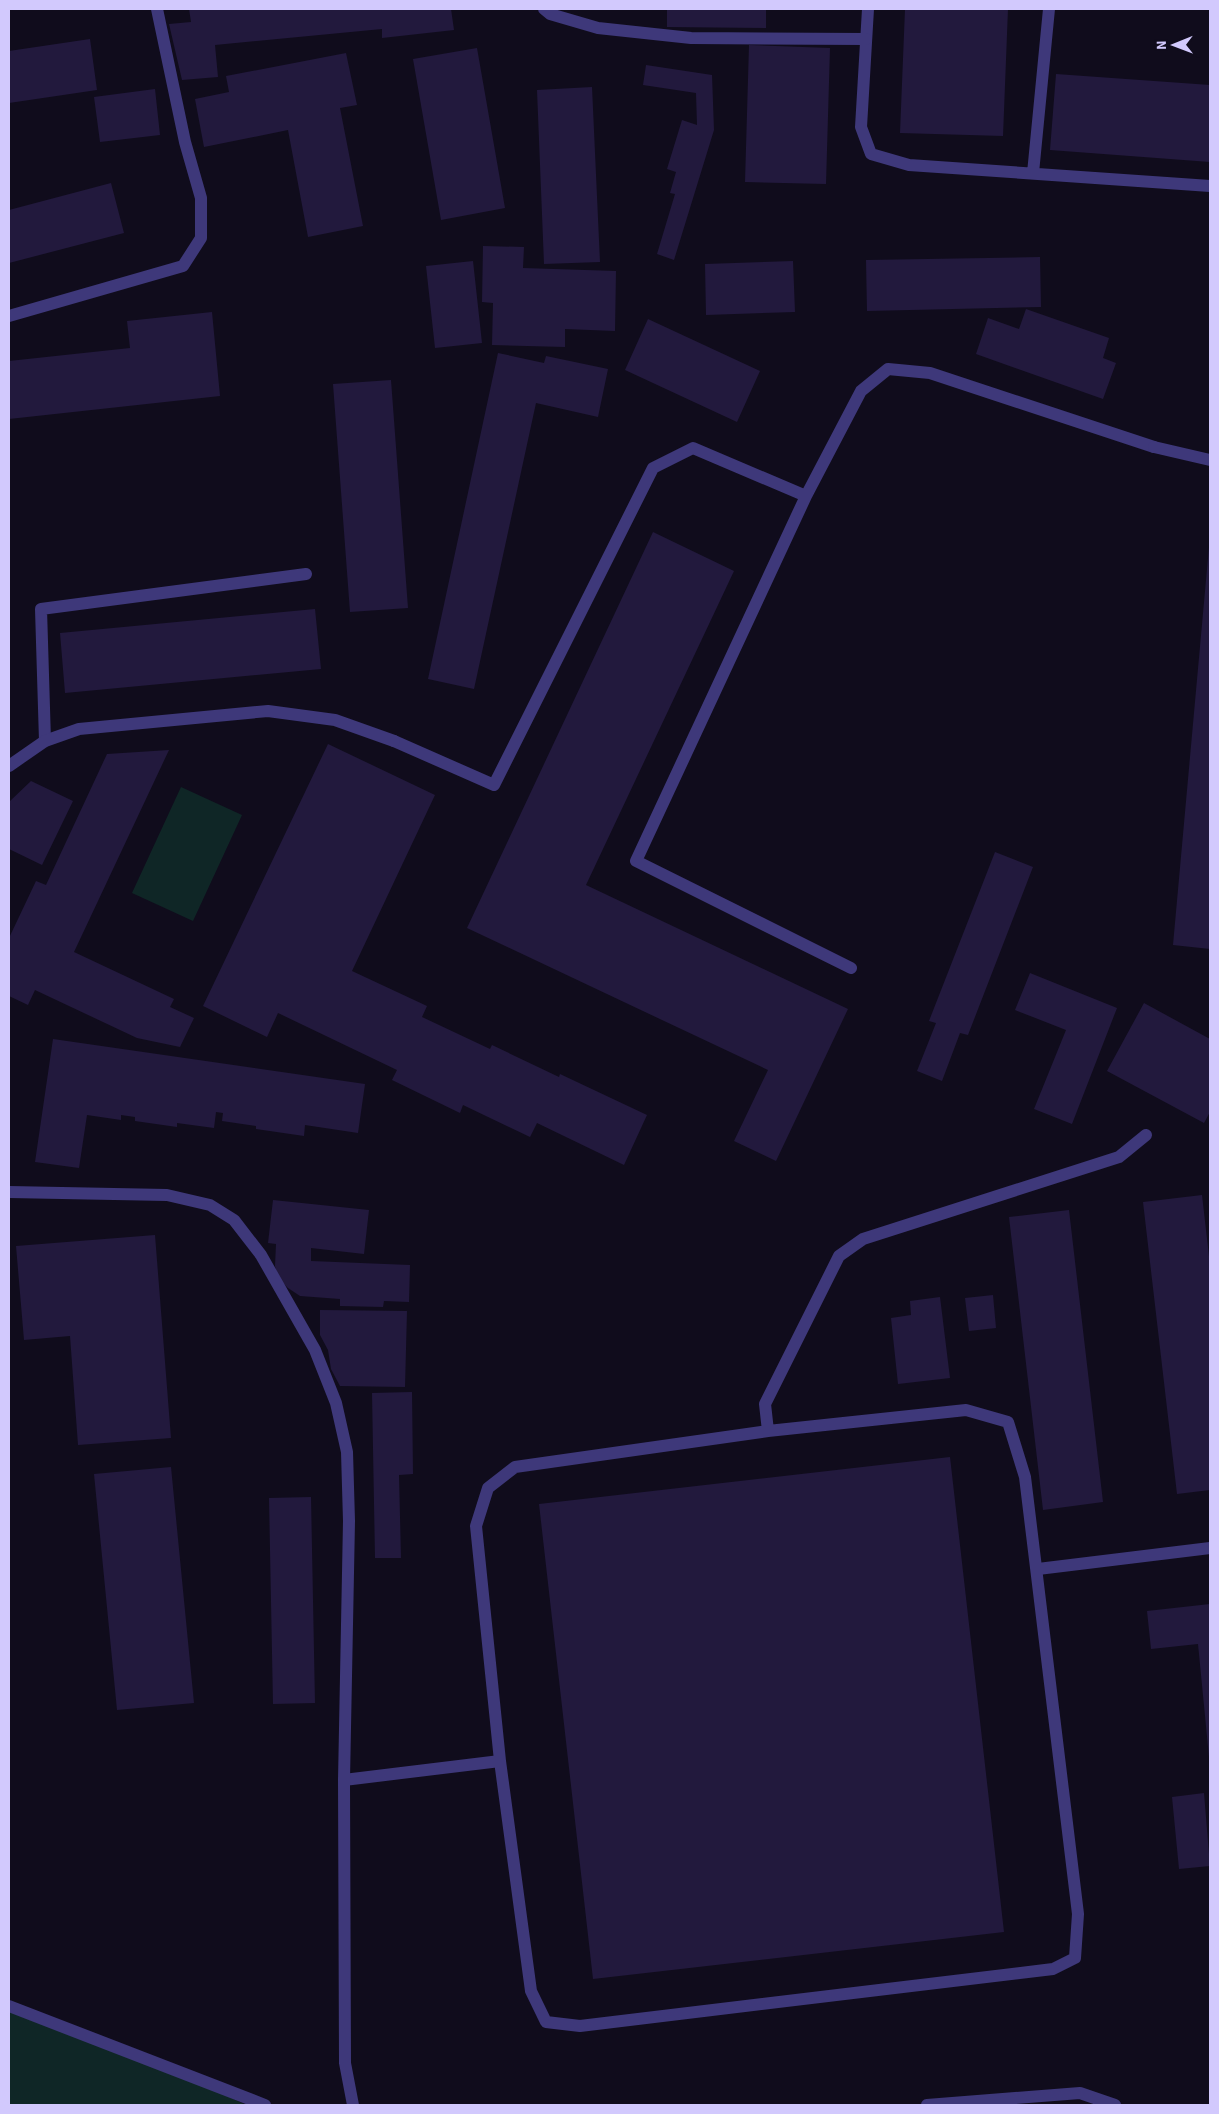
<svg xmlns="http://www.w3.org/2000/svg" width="1219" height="2114" font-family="'Source Sans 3',sans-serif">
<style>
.green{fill:#0f2626}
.building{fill:#22193d}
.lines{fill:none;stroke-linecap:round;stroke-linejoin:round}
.lane{stroke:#3e387a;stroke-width:12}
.street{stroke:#3e387a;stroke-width:12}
</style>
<rect width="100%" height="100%" fill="#100c1c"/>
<!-- green -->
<path class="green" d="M181,787L242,815L193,921L132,893Z
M9,2004L112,2041L246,2105H9Z"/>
<!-- building -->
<path class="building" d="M189,9H451L454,30L382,38V29L215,45L218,77L182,80L169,24L191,22Z
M667,9H766V28L667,27Z
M905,9H1008L1003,136L900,133Z
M90,39L97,90L9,103V51Z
M749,45L830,48L826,184L745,182Z
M477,48L505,208L441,220L413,59Z
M346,53L357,105L340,108L363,226L308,237L288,130L204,147L195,99L229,92L226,76Z
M646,65L712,75L714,130L674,260L657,254L675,194L670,193L676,172L667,169L682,120L697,125L696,93L643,85Z
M1056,74L1210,85V162L1050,150Z
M592,87L600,262L544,264L537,90Z
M155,89L160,135L100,142L94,97Z
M111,183L124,233L9,263V210Z
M483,246L524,247L523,268L616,271L615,331L565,329V347L492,345L493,303L482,302Z
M1040,257L1041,307L867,311L866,260Z
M473,261L482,343L435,348L426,266Z
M793,261L795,312L706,315L705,264Z
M1026,309L1109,338L1103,358L1116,363L1103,399L976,354L988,318L1019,329Z
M212,312L220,396L9,419V361L130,348L127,321Z
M648,319L760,371L737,422L625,370Z
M498,353L544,363L546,356L608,369L598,417L536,403L474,689L428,679Z
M391,380L408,608L350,612L333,384Z
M653,532L734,571L586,885L848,1009L776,1161L734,1141L768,1070L467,928Z
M1209,547L1210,548V949L1173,945Z
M315,609L321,669L65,693L60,633Z
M328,744L435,795L352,971L427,1006L422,1017L490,1049L492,1045L559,1077L560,1074L647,1115L624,1165L537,1123L530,1137L463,1105L460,1113L392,1080L397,1070L278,1013L267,1037L203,1006Z
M169,750L74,952L174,999L170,1007L194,1018L180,1047L137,1038L35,990L28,1005L9,996V938L36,881L46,885L107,754Z
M31,781L73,801L42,865L9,849V802Z
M995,852L1033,867L968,1035L960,1033L942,1081L917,1071L936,1023L929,1021Z
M1030,973L1117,1008L1072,1124L1034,1109L1066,1030L1015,1010Z
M1144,1003L1210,1039V1112L1204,1123L1107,1071Z
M53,1039L365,1084L358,1133L305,1125L304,1136L256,1129V1126L222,1121L223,1113L216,1112L214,1128L177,1123V1127L135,1121V1117L121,1115V1120L87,1115L79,1168L35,1162Z
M1202,1195L1210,1265V1490L1177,1494L1143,1202Z
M273,1200L369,1210L364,1254L311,1248V1261L410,1265L409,1302L384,1301L383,1307L340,1306V1299L300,1296L288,1288L278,1278L275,1266L276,1244L268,1243Z
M1069,1210L1103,1502L1043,1510L1009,1217Z
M155,1235L171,1438L78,1445L70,1336L24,1340L16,1246Z
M993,1295L996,1328L969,1331L965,1298Z
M940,1297L950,1378L898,1384L891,1318L911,1315L910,1301Z
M320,1310L407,1311L405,1387L340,1386L331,1369L328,1350L320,1335Z
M412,1392L413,1474L399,1475L401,1558H375L372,1393Z
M950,1457L1004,1932L593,1979L539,1504Z
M171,1467L194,1703L117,1710L94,1474Z
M311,1497L315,1703L273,1704L269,1498Z
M1210,1604V1757H1209L1198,1644L1151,1649L1147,1611Z
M1204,1793L1210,1866L1179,1869L1172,1797Z"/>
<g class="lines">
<!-- lane -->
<path class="lane" d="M868,9L861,127L871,154L909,165L1210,186
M1033,173L1049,9
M806,496L636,861L851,968
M45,741L41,609L306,574
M394,741L494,785L653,468L693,448L806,496L861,391L888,369L930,373L1154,447
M966,1410L1008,1422L1025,1477L1078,1914L1075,1958L1053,1969L580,2026L546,2022L531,1991L500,1761L476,1526L488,1488L515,1467L768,1431Z
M768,1431L765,1404L839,1256L863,1239L1119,1157L1146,1135
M1038,1569L1210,1548
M344,1780L500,1761
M927,2105L1080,2093L1115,2105"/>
<!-- street -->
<path class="street" d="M544,9L550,14L598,28L691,38L866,39
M9,316L183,266L201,238V198L185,142L157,9
M1154,447L1210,460
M9,766L45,741L79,729L268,711L335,720L394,741
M9,1192L167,1195L210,1205L234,1220L261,1255L315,1350L336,1403L347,1452L349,1521L344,1780L345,2063L353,2105
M9,2006L265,2105"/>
</g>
<!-- border -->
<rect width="1219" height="2114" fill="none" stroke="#d2c9fd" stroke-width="20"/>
<!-- north arrow -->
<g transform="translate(1174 45) rotate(269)" stroke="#100c1c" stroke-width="4" paint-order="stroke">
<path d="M0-4L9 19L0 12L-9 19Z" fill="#d2c9fd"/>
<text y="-8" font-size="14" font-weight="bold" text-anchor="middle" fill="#d2c9fd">N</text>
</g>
</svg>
